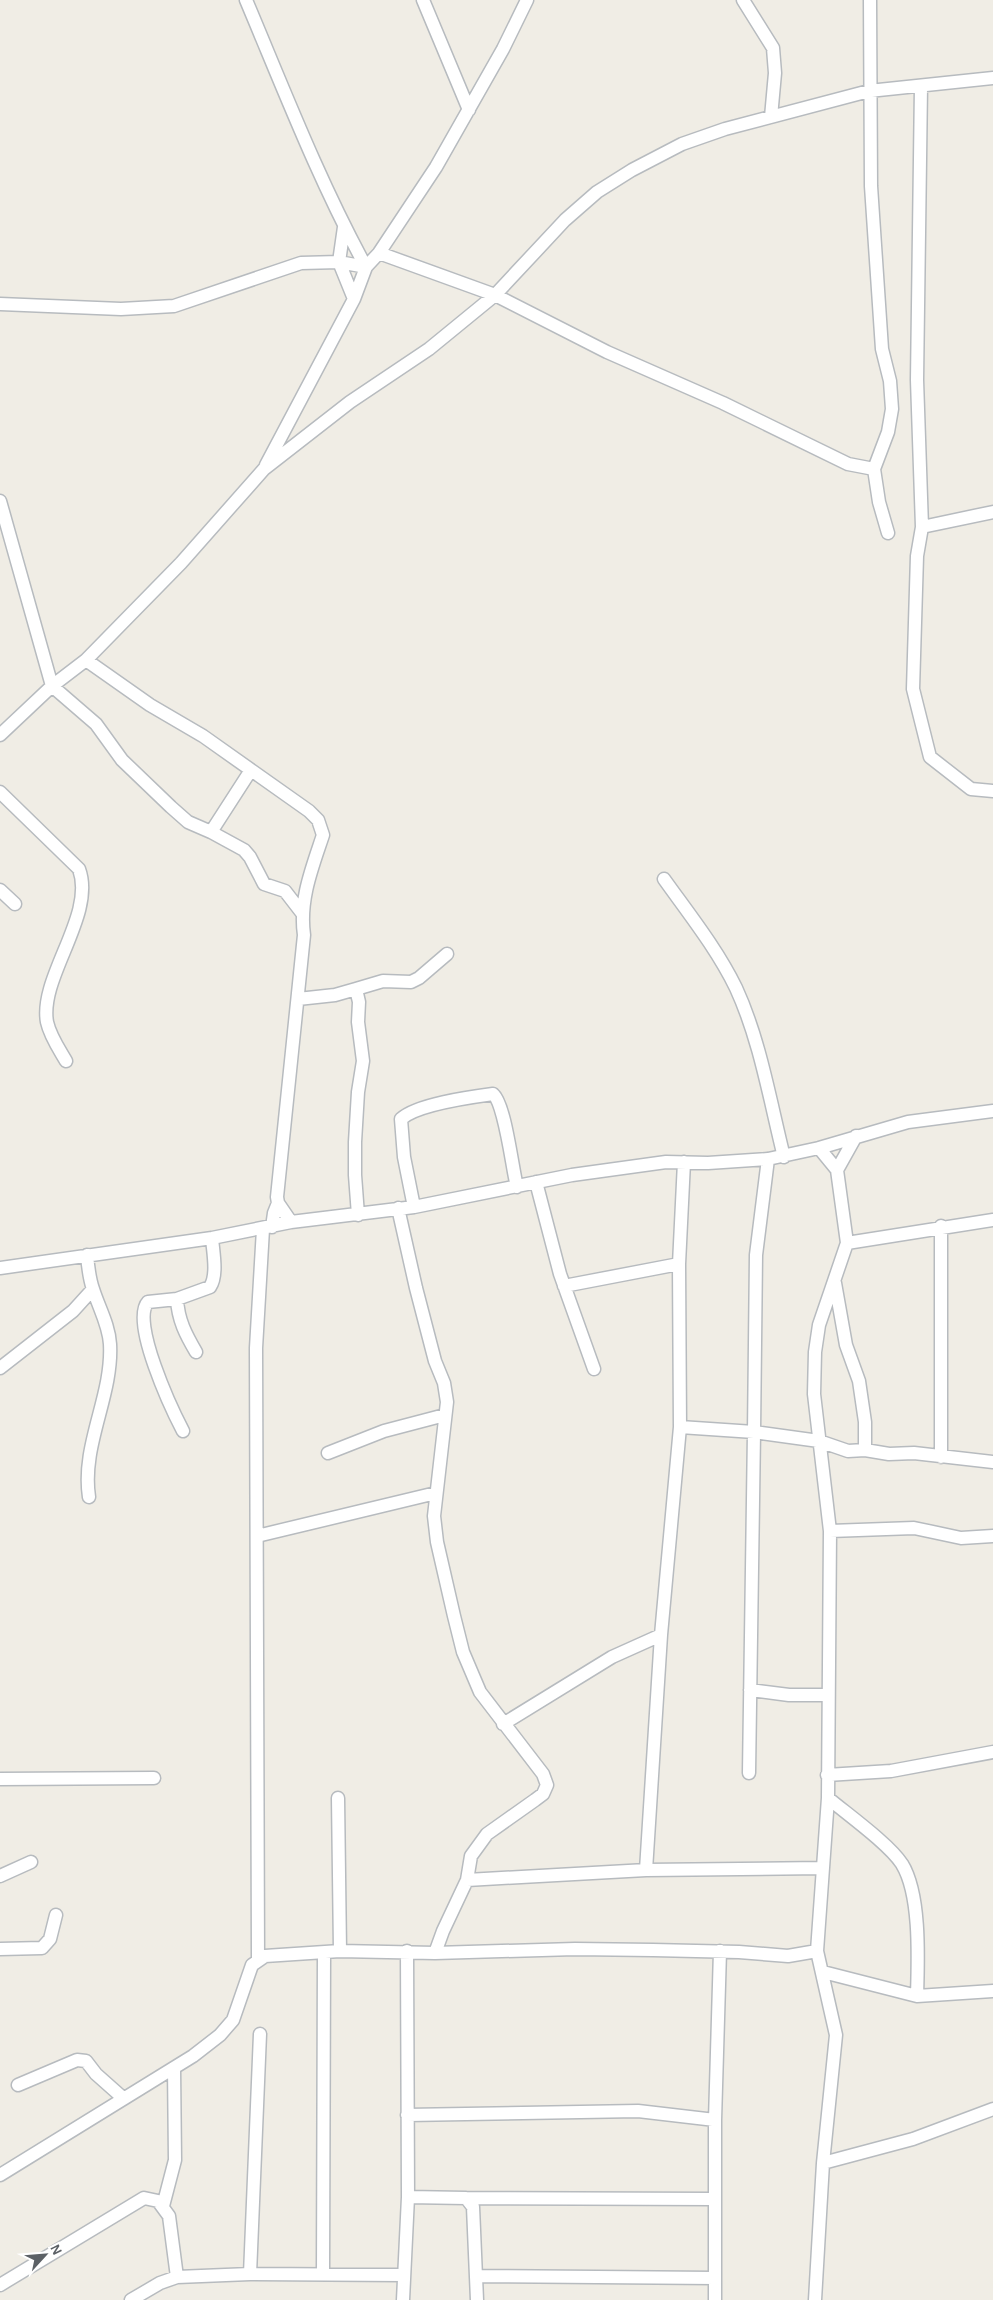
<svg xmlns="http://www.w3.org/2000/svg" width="993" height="2300" font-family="'Alegreya Sans',sans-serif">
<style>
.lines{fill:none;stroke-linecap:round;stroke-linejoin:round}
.minor-casing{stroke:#b7bbbf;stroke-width:15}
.minor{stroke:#fff;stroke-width:12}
</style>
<rect width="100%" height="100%" fill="#f0ede5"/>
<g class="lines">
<!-- minor casing -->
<g class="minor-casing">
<path id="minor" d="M246,0C284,90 319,181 366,267
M423,0L469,110
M743,0L773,48L775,73L771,117
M870,0L871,186L882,349L890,381L892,409L888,432L874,469L879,502L888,533
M921,86L917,380L922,527L917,556L913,689L930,757L971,789L993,791
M344,227L339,262L354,299
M379,253L495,295L607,352L723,403L848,464L874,469
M0,304L121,309L174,306L301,263L339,262L366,267
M266,465L354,299L366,267L379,253L436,167L503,49L527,0
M0,501L52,686L96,724L122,760L171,807L188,822L211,832
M922,527L993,512
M86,660L150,705L203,736L309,811L318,820L323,835C312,868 299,900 304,935L277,1197L278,1203L291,1222
M0,735L52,686L86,660L181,563L264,469L350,402L429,349L495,295L565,220L597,192L632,170L682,144L725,129L869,91L993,78
M251,770L211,832L244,850L250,857L264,884L285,891L302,913
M0,792L79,869C96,915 39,977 47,1022C50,1036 59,1049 66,1061
M664,879C689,914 717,949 736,988C760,1040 770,1101 784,1157
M0,890L15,904
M356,989L383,981L411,982L419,978L447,954
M298,999L335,995L356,989L359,1002L358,1022L363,1061L358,1092L355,1142V1175L358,1215
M768,1159L756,1255L754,1432L819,1441L848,1451L865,1450L889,1454L914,1453L993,1462
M837,1170L856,1136
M536,1182L560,1274L594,1369
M414,1207L404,1157L401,1119C417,1104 471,1097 493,1094C505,1104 512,1167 517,1187
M272,1227L274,1213L278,1203
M847,1243L993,1220
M87,1255C88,1266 89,1278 93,1289C99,1308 109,1325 110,1344C113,1396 81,1445 89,1497
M0,1268L212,1238L291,1222L414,1207L572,1175L666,1162L708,1163L768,1159L819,1148L908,1122L993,1111
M835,1283L846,1345L859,1381L865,1422V1450
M564,1286L679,1264
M177,1299C178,1320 186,1335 196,1352
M0,1368L73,1311L93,1289
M680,1427L754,1432L749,1773
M183,1431C172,1410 130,1321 148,1302L177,1299L210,1287C218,1275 213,1252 212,1238
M328,1453L384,1431L445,1415
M941,1457V1226
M830,1531L914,1528L961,1538L993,1536
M257,1536L436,1493
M750,1690L789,1695H828
M503,1724L612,1657L661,1635
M827,1775L891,1771L993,1752
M0,1779L154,1778
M338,1798L340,1951
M828,1798C847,1814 889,1844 902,1864C921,1895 918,1960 917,1996
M646,1870L661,1635L680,1427L679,1264L684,1162
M0,1876L31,1862
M467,1880L646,1870L823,1868
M0,1949L42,1948L50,1939L56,1915
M435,1953L575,1949L653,1950L739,1952L788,1956L817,1951
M258,1959L256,1348L263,1229
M823,1972L917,1996L993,1991
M18,2085L77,2060L86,2061L96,2074L123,2098
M407,2115L638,2111L715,2120
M823,2163L913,2139L993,2109
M0,2175L193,2056L220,2035L233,2020L252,1965L265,1956L340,1951L435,1953L443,1931L467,1880L471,1856L487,1834L535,1800L543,1794L547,1785L543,1774L480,1692L463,1652L454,1616L437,1542L434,1516L447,1402L444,1383L435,1361L416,1288L398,1208
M408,2197L466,2198L473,2207L477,2300
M466,2198L714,2199
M163,2206L175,2160L174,2068
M250,2274L260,2034
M323,2274L324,1953
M476,2276L715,2278
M0,2285L144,2198L158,2201L169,2216L177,2277
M131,2300L160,2283L177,2277L250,2274L403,2275
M403,2300L408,2197L407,1951
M715,2300V2120L720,1951
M815,2300L823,2163L836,2035L817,1951L828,1798L830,1531L814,1394L815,1352L819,1325L847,1243L837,1170L819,1148"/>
</g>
<!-- minor -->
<use href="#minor" class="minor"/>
</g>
<!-- north arrow -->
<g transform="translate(45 2255) rotate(64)" stroke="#ffffff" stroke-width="4" paint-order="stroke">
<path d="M0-4L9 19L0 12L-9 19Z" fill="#5c6166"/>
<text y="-8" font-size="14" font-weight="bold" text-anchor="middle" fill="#5c6166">N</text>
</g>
</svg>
